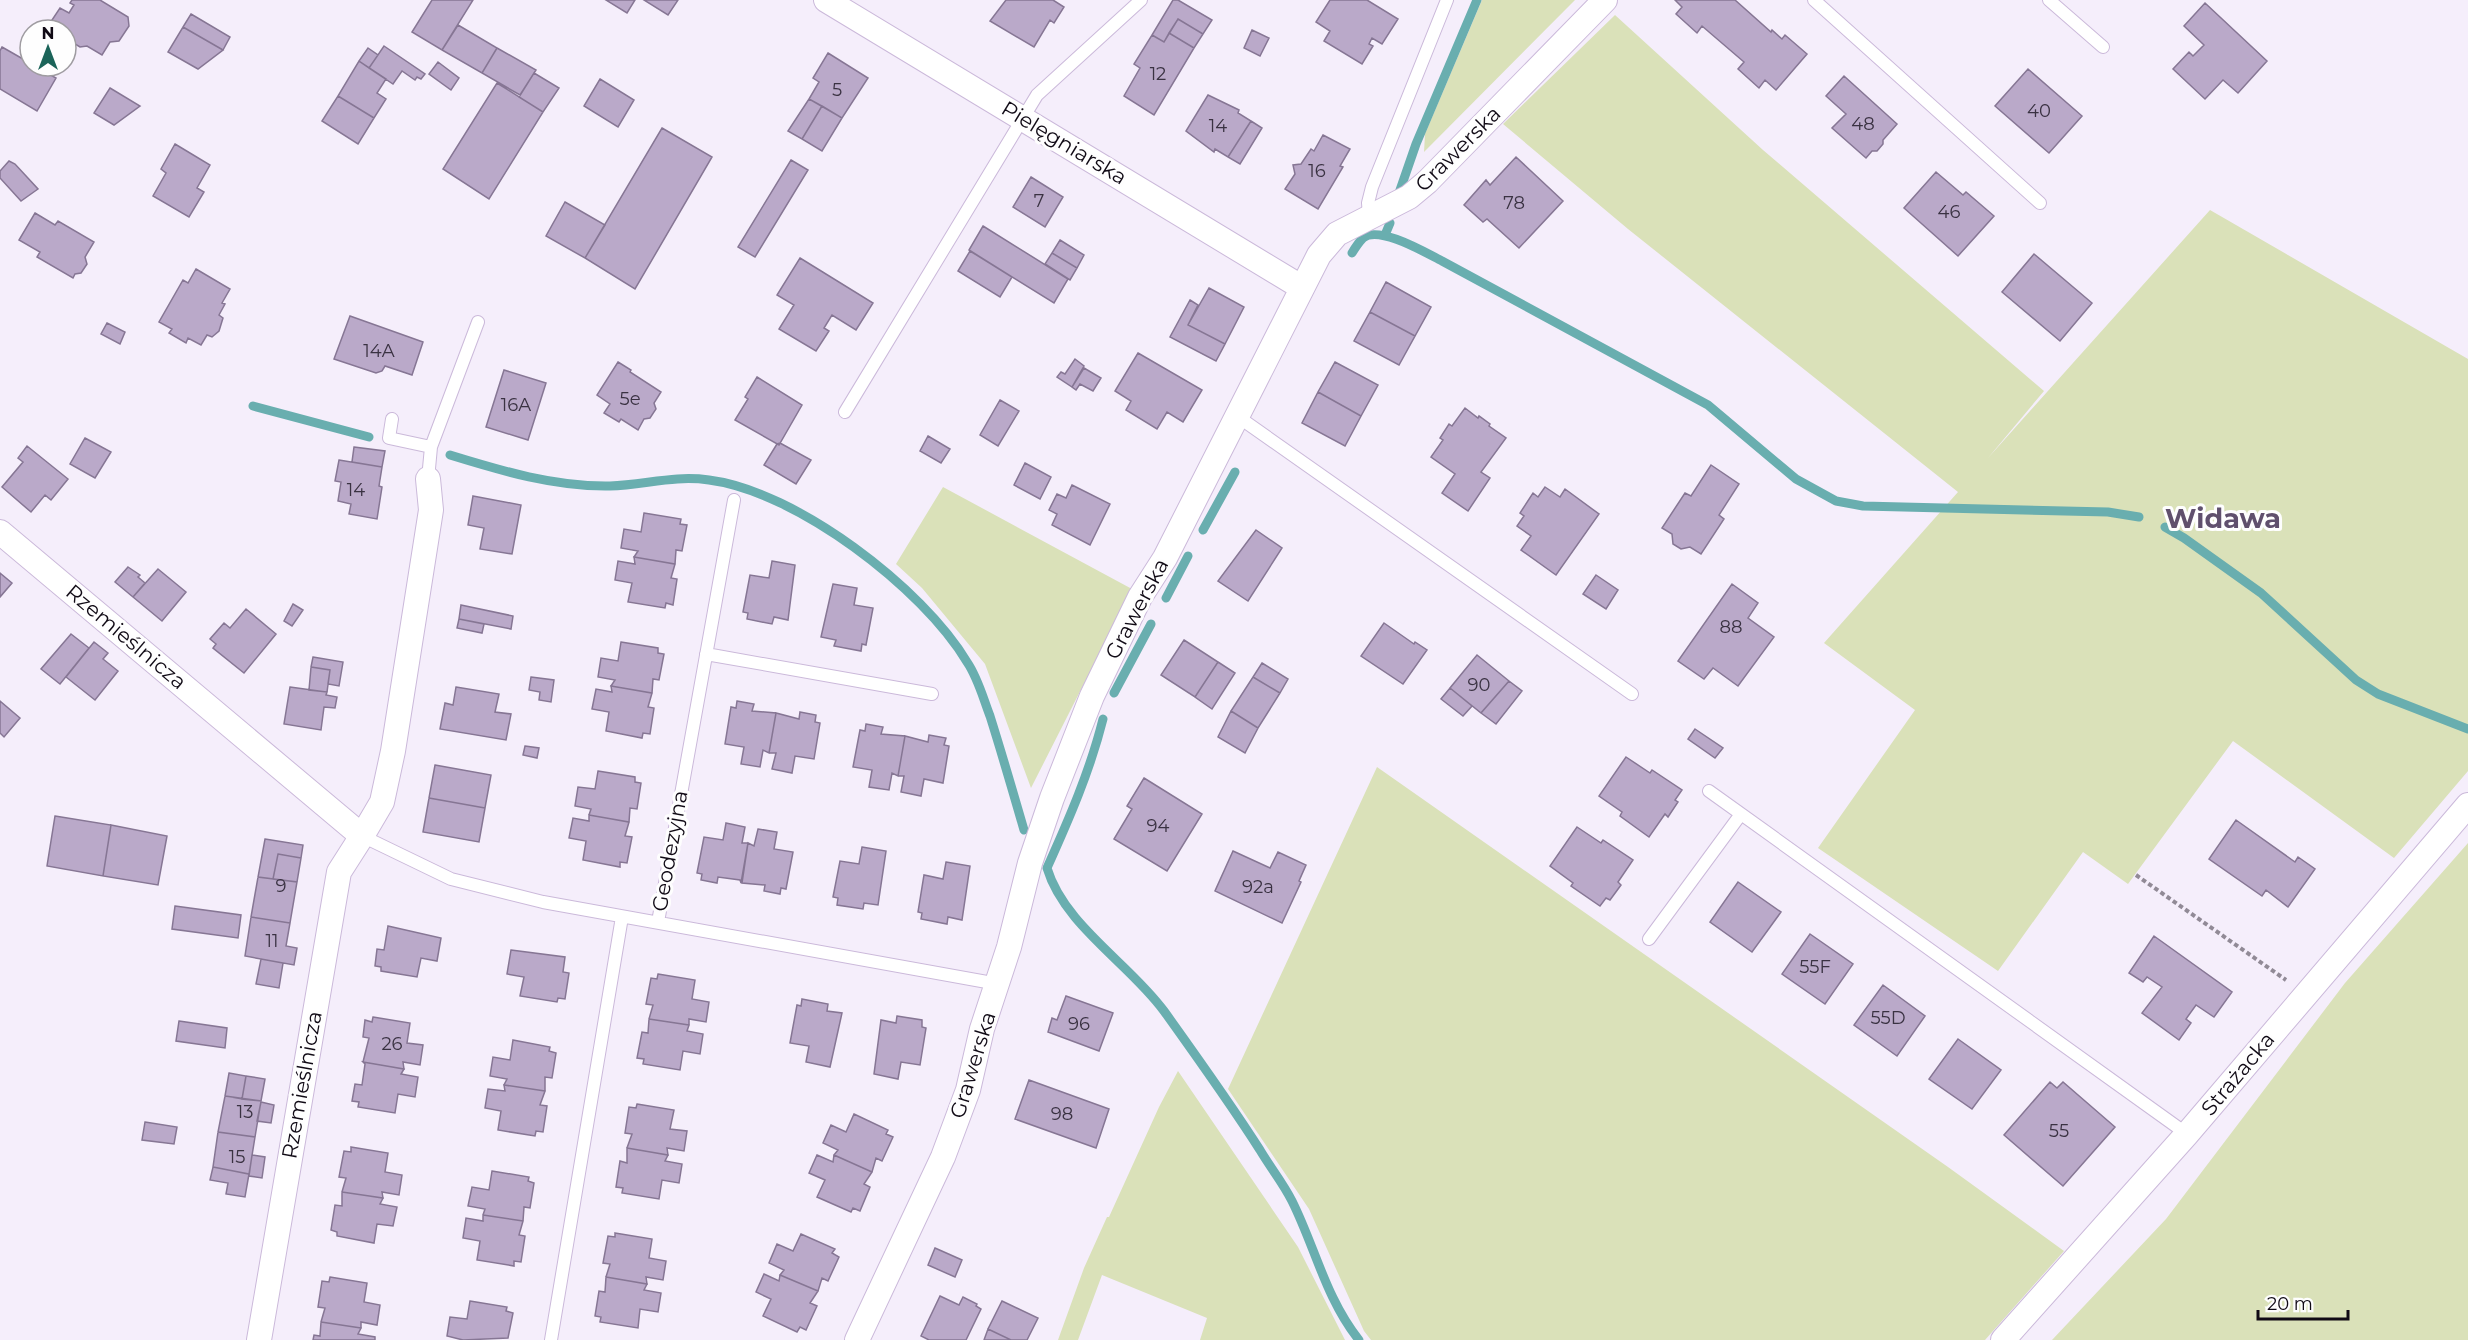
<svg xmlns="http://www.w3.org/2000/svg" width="2468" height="1340" font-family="Montserrat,sans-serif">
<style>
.grass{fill:#dae1b9}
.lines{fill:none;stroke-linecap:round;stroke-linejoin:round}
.stream{stroke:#69aeaf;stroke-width:9}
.building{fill:#baa9c9;stroke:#867694;stroke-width:1.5}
.service-casing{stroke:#cbb9da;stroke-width:14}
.minor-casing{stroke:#cbb9da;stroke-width:26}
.path{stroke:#918a96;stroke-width:4;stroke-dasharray:4.5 3;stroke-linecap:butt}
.service{stroke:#fff;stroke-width:12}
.minor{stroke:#fff;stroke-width:24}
.labels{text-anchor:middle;stroke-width:6;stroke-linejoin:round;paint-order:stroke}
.number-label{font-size:18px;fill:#3a3242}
.street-label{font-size:21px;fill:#100a15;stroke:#fefefe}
.district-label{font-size:27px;font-weight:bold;fill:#60506d;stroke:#fefefe}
</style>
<rect width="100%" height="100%" fill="#f5eefb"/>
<!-- grass -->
<path class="grass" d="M1482,0H1575L1424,152L1425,134Z
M1615,15L1763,150L2044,391L1988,458L2210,210L2468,359V771L2394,858L2233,741L2128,884L2083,852L1998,971L1818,848L1915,710L1824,643L1958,492L1628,229L1503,124Z
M943,487L1132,589L1031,788L985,664L922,588L896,564Z
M1377,767L1948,1167L2064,1251L1985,1340H1371L1364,1331L1309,1209L1228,1089Z
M2468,843V1340H2052L2166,1219L2345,983Z
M1178,1071L1298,1247L1345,1340H1200L1207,1318L1102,1275L1078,1340H1058L1084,1268L1107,1217H1109L1159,1107Z"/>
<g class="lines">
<!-- stream -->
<path class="stream" d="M1399,193L1416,144L1477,0
M1385,235L1390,223
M1352,253C1355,248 1359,242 1363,238C1379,225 1426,253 1442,261L1708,405L1796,479L1836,501L1863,506L2108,512L2139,517
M253,406L369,437
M450,455C502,471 555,487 610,486C645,485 673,475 709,480C796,491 923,588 967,662C978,678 983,698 990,716C1002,754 1013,792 1024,830
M2165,527L2184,538L2261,593L2356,680L2378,694L2468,729
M1203,530L1235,472
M1166,598L1188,556
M1114,693L1151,624
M1103,719C1090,771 1069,819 1047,868C1064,925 1130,964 1164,1011C1197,1057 1230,1103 1260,1150C1270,1167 1283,1183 1292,1201C1315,1247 1326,1299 1359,1340"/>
</g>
<!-- building -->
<path class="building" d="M72,0H100L128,17L129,26L119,41L110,42L102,55L87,46L80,47L70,41L72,37L66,33V30H61L50,23L60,8L69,13L74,5L70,3Z
M432,0H473L442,50L412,32Z
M606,0H635L627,13Z
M644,0H678L668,15Z
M1006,0H1053L1064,7L1054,23L1050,20L1034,47L990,21Z
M1173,0H1178L1212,20L1203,34L1178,19L1164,42L1152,35Z
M1330,0H1367L1398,19L1382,44L1372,38L1369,44L1373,46L1362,64L1324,41L1330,31L1316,22Z
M1675,0H1735L1771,32L1772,30L1782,39L1785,35L1807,54L1776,90L1765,80L1759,88L1738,69L1744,62L1702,26L1697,33L1676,14L1682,7Z
M2205,3L2267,61L2238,93L2223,80L2205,99L2173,69L2189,52L2193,56L2204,45L2184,26Z
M191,14L230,37L223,50L183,27Z
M1178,19L1203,34L1194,48L1169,33Z
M458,25L497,48L482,73L442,50Z
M183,27L223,50L198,69L168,52Z
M1252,30L1269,38L1260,56L1244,48Z
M1169,33L1194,48L1154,115L1124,96L1140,68L1134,64L1152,35L1164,42Z
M384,46L425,74L421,79L417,77L415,80L402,71L393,84L369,68Z
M2,47L30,63V66H35L56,78L37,111L0,89V51Z
M368,48L378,55L369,68L359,61Z
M497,48L536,70L520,95L482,73Z
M828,53L868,78L842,118L809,99L819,82L813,78Z
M359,61L386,79L377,93L386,99L374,118L338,96Z
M438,62L459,78L451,90L429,74Z
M2028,69L2082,116L2049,153L1995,106Z
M534,73L559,88L543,112L519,97Z
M1844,76L1897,124L1883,140V144L1877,151H1872L1866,158L1832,128L1846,114L1826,96Z
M600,79L634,100L618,127L584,106Z
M497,83L543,112L489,199L443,169Z
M110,88L140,106L114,125L94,113Z
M1208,95L1239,110L1238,113L1251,121L1228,157L1215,149L1214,152L1186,131Z
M338,96L374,118L358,144L322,121Z
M809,99L822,106L802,139L788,131Z
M822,106L842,118L822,151L802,139Z
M1251,121L1262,128L1240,164L1228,157Z
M662,128L712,157L635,289L585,258Z
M1323,135L1350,149L1340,166L1343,167L1318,209L1285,189L1295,174L1293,165L1301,164L1311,149L1314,151Z
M175,144L210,165L197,188L204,192L189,217L153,196L166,173L161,169Z
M1516,157L1563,201L1519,248L1487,219L1483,222L1464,205L1486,180L1490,185Z
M791,160L808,170L755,257L738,247Z
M9,161L15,164L38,189L21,201L0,178V171Z
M1936,172L1963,195L1966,192L1994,216L1958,256L1904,208Z
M1031,177L1063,197L1045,227L1013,207Z
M565,202L605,225L585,258L546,236Z
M35,213L55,225L58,221L94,242L85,257L87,264L81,273L75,274L73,278L37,257L40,252L19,240Z
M983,226L1068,279L1054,303L969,250Z
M1060,240L1084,255L1077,268L1052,253Z
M970,251L1012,277L1000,297L958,271Z
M1052,253L1077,268L1070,280L1045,264Z
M2034,254L2092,303L2060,341L2002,292Z
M800,258L873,303L856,330L832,315L824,328L829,331L816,351L779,329L794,305L777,295Z
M196,269L230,289L222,303L225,304L219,315L223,318L219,331L212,337L207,335L201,345L188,338L186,343L169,333L172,329L159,322L183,280L188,283Z
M1386,282L1431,307L1415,336L1370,312Z
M1209,288L1244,307L1225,344L1188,325Z
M1190,300L1198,305L1188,325L1225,344L1216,361L1170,337Z
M1370,312L1415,336L1399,365L1354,341Z
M350,316L423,342L412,375L385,366L382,371L376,373L334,359Z
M107,323L125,332L120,344L101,334Z
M1138,353L1202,390L1183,422L1167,412L1157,429L1126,410L1131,401L1115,391Z
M1075,359L1084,366L1072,387L1057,377L1061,372L1065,374Z
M618,362L631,370L630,372L661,392L654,403L656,409L650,418L644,419L638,430L621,419L619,422L604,413L610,404L597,395Z
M1335,362L1378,385L1361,416L1318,392Z
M1084,368L1101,378L1093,391L1080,384L1076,390L1072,387Z
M504,370L546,383L528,440L486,427Z
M757,377L802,405L779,445L735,420L748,399L745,397Z
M1318,392L1361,416L1345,446L1302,423Z
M1000,400L1019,411L998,446L980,435Z
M1465,408L1478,418L1479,416L1490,424L1489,426L1506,438L1481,472L1490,478L1468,511L1442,493L1455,474L1431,457L1443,440L1440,438L1449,424L1452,426Z
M928,436L950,449L941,463L920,451Z
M85,438L111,452L95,478L70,464Z
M780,443L811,460L796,484L764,465L777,444Z
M27,446L68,479L51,500L45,495L31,512L2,487L23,462L18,458Z
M354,447L385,451L382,467L352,462Z
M339,460L382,467L379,486L382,487L377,519L349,514L351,504L338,501L341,482L335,481Z
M1025,463L1051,477L1040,499L1014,485Z
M1711,465L1739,484L1719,515L1724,519L1701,554L1690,547L1681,549L1673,544L1672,534L1662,528L1685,493L1691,496Z
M1072,485L1110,504L1090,545L1052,525L1057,514L1049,510L1057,494L1066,498Z
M1545,487L1560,497L1565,489L1599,514L1556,575L1521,550L1531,536L1517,526L1524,516L1520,513L1533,493L1538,497Z
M473,496L521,505L512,554L480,549L484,528L468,525Z
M644,513L681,519L680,524L687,525L682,551L676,550L675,564L634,557L638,551L621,548L624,529L641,532Z
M1256,530L1282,548L1248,601L1218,581Z
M634,557L675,564L671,578L677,579L673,605L666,603L665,608L628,602L632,583L615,580L618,561L635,564Z
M772,561L795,565L788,620L774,617L772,624L747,619L748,613L743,612L750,575L769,578Z
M128,567L140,575L138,577L145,583L133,597L115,582Z
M158,569L186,592L162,621L133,597Z
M0,573L12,583L0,597Z
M1596,575L1618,590L1606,609L1583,594Z
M833,584L857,588L854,605L873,608L866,645L862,644L861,651L834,646L836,640L821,637Z
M1732,584L1758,603L1748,618L1774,637L1738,686L1713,668L1704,679L1678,661Z
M293,604L303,610L292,626L284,621Z
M461,605L513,616L511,629L459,619Z
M246,609L276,634L244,673L213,648L216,644L210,639L224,623L230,628Z
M459,619L484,624L482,633L457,628Z
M1384,623L1414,644L1415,642L1427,650L1403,684L1361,656Z
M71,634L89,648L60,684L41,669Z
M1184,640L1218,662L1195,697L1161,675Z
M94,642L108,653L103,659L118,671L95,700L66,677Z
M621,642L658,648V653L664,654L659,680L653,679L652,693L611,686L615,680L598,677L601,658L618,661Z
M1477,655L1509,681L1481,713L1450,688Z
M313,657L343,662L339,686L328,684L330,670L311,667Z
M1218,662L1235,673L1212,709L1195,697Z
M1262,663L1288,679L1280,693L1253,677Z
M311,667L330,670L327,692L309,690Z
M531,677L554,680L551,702L539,700L540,692L529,690Z
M1253,677L1280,693L1258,728L1231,711Z
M1509,681L1522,691L1496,724L1481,713Z
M611,686L652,693L648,707L654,708L650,734L643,733L642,738L606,731L609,712L592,709L596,689L612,692Z
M290,687L327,692L326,695L337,697L335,708L324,707L321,730L284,724Z
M456,687L499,694L495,712L511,714L506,740L440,729L445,703L453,705Z
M1450,688L1472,706L1463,716L1441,699Z
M0,701L20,718L4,737L0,733Z
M737,701L754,704L752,711L776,713L769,753L763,750L760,767L741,764L744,747L725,744L731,707L736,708Z
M1231,711L1258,728L1245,753L1218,737Z
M800,712L816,715L815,722L820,723L814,759L795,756L792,773L772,769L776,753H769L776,713L799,719Z
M866,724L883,727L881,734L905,736L898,776L892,773L889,790L869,787L872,770L853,767L860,730L865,731Z
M1695,729L1723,748L1715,758L1688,739Z
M929,735L946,738L944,745L949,746L943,783L924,779L921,796L901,792L904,776H898L905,736L928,742Z
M525,746L539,748L537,758L523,755Z
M1626,757L1650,773L1652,770L1682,790L1675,800L1678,802L1668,817L1665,814L1649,837L1620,816L1622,812L1599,796Z
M435,765L491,775L485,808L429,798Z
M598,771L635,777V782L641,783L637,809L630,808L629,822L589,815L591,809L575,806L578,787L595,789Z
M1144,778L1202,814L1167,871L1114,839L1132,809L1127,806Z
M429,798L485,808L479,842L423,832Z
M589,815L629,822L625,836L632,837L627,863L620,862V867L583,860L586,841L569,838L573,818L589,821Z
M55,816L111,825L103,876L47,866Z
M2236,820L2295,862L2298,857L2315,869L2288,907L2266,890L2262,896L2209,859Z
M726,823L745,827L742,843H748L741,883L740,880L718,877L717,883L701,880L702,874L697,873L704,837L723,840Z
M111,825L167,836L158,885L103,876Z
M1577,827L1601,843L1603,840L1633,860L1618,882L1621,885L1610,900L1606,898L1600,906L1571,886L1573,883L1550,866Z
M758,829L777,832L774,849L793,852L786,889L781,888L780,894L764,891L765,885L742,883L748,843L754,846Z
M265,839L303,845L301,858L278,854L273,879L258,877Z
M862,847L886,851L878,905L864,903L863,909L837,905L838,898L833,897L840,861L859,864Z
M1233,851L1270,868L1278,852L1306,865L1299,881L1301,882L1282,923L1215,891Z
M278,854L301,858L297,882L273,879Z
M946,862L970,866L962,920L948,917L947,924L921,919L922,913L918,912L924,875L943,879Z
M258,877L297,882L290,923L251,917Z
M1738,882L1781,912L1752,952L1710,922Z
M175,906L241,915L238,938L172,929Z
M251,917L290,923L286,946L297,948L294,965L245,956Z
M388,926L441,938L437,961L421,958L417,977L381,971V967L375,966L377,949L384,950Z
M1810,934L1853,964L1825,1004L1782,974Z
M2154,936L2232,992L2214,1017L2196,1005L2186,1019L2191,1023L2179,1040L2142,1013L2162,987L2147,977L2143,982L2129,973Z
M511,950L565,957L563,972L569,973L565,999L558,998L557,1002L520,996L524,977L507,974Z
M261,959L283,963L279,988L256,984Z
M658,974L695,980L692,999L709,1002L706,1022L689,1019V1025L649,1019L653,1005L646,1004L651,978L657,979Z
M1883,985L1925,1016L1897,1056L1854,1025Z
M1066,996L1113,1013L1099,1051L1048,1032L1052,1018L1057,1020Z
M802,999L828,1004L827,1011L842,1013L830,1067L806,1062L809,1046L790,1043L797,1005L801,1006Z
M897,1016L922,1020V1027L926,1028L920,1065L901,1062L898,1079L874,1074L881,1020L896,1023Z
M373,1017L410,1023L407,1043L423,1045L420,1065L403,1062L404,1069L363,1062L369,1038L363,1037L365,1020L372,1022Z
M649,1019L689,1025L687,1031L703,1034L700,1054L683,1051L680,1070L643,1064L644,1059L637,1058L642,1032L648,1033Z
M179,1021L227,1028L225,1048L176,1041Z
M1958,1039L2001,1070L1972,1109L1929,1079Z
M513,1040L550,1047L549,1051L556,1053L552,1078L545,1077V1091L504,1085L507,1079L490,1076L493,1057L510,1060Z
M363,1062L404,1069L401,1074L418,1077L415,1097L398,1094L395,1113L358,1107L359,1102L352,1101L355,1084L362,1085L365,1064Z
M229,1073L246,1076L242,1099L225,1096Z
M246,1076L265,1079L261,1101L242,1099Z
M1029,1080L1109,1109L1096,1148L1015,1119Z
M2050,1082L2057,1088L2063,1082L2115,1127L2063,1186L2004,1135Z
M504,1085L545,1091L540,1105L547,1106L543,1132L536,1131L535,1136L498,1130L501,1111L485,1108L488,1089L505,1091Z
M225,1096L261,1101L255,1137L218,1132Z
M261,1102L274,1105L271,1123L257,1121Z
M637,1104L674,1110L670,1129L687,1131L684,1151L667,1148L668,1155L627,1148L632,1134L625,1133L629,1107L636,1108Z
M854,1114L888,1130L886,1134L893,1137L882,1161L876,1158L872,1172L834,1155L838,1150L823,1143L831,1125L846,1132Z
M145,1122L177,1127L174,1144L142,1140Z
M218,1132L255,1137L249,1174L213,1167Z
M351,1147L388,1153L385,1172L402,1175L399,1195L382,1192L383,1198L342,1192L346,1178L339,1177L344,1151L351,1152Z
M627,1148L668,1155L665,1161L682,1164L679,1183L662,1180L659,1199L622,1193L623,1188L616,1187L620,1161L627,1163Z
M252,1155L265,1157L262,1178L249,1176Z
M817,1155L833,1162L834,1155L872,1172L864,1184L870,1187L860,1211L853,1208L851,1212L817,1197L825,1180L809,1173Z
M213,1167L249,1174L245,1197L226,1194L228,1183L210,1180Z
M492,1171L529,1177L528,1181L534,1183L530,1208L524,1207L523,1221L483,1215L485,1209L468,1206L472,1187L489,1190Z
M342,1192L383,1198L380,1204L397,1207L393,1226L377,1224L374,1243L337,1236V1232L331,1230L335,1205L342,1206Z
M483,1215L523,1221L519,1235L525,1236L521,1262L514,1261V1266L477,1260L480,1241L463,1238L466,1218L483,1221Z
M615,1233L652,1239L649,1258L666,1261L663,1280L646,1277L647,1284L606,1277L610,1264L603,1263L608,1236L615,1237Z
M801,1234L835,1249L832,1253L839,1257L828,1281L822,1278L818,1291L780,1275L784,1270L769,1263L777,1244L793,1251Z
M935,1248L962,1260L955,1277L928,1265Z
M764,1274L779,1281L780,1275L818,1291L810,1303L817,1306L806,1330L800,1327L797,1332L763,1316L771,1299L756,1292Z
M330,1277L367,1283L364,1302L380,1305L377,1325L361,1322V1328L321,1322L325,1308L318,1307L322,1281L329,1282Z
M606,1277L647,1284L644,1290L661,1293L658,1312L640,1309L638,1328L600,1322L601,1317L595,1316L599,1291L605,1292Z
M940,1296L959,1305L963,1297L977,1304L976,1306L981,1309L966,1340H929L921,1336Z
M470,1301L507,1307L506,1311L513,1313L508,1338L463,1340L447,1336L450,1317L467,1319Z
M1002,1301L1038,1318L1027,1340H1011L988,1329Z
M321,1322L361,1328L358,1334L375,1337V1340H313L314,1335L320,1336Z
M988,1329L1011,1340H984Z"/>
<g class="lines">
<!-- service casing -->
<g class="service-casing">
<path id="service" d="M1814,0L2040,203
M2049,0L2103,47
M1369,216L1368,203L1372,187L1447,0
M845,412L1037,95L1141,0
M1237,416L1632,694
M392,419L389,438L431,447
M428,479L431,447L478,322
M706,654L932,694
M1709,791L2187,1134
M362,836L451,879L543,902L998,984
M658,922L734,500
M1649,939L1741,814
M551,1340L622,917"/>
</g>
<!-- minor casing -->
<g class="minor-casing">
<path id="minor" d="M826,0L1301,287
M0,532L362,836L339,872L259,1340
M362,836L382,802L393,751L431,510L428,479
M857,1340L943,1157L968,1090L982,1029L1009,947L1030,863L1052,798L1092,696L1140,597L1165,558L1319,255L1337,234L1409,197L1427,182L1605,0
M2003,1340L2187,1134L2468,805"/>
</g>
<!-- path -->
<path class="path" d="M2136,875L2286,980"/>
<!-- service -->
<use href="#service" class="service"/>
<!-- minor -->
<use href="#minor" class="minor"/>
</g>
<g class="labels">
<!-- number labels -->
<g class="number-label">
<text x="1158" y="80">12</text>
<text x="837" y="96">5</text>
<text x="2039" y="117">40</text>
<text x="1863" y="130">48</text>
<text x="1218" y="132">14</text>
<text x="1317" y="177">16</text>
<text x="1039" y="207">7</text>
<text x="1514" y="209">78</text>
<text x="1949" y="218">46</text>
<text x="379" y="357">14A</text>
<text x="630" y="405">5e</text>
<text x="516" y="411">16A</text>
<text x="356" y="496">14</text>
<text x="1731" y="633">88</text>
<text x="1479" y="691">90</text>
<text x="1158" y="832">94</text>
<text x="281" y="892">9</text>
<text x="1258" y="893">92a</text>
<text x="272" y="947">11</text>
<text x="1815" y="973">55F</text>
<text x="1888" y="1024">55D</text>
<text x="1079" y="1030">96</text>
<text x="392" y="1050">26</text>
<text x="245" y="1118">13</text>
<text x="1062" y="1120">98</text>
<text x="2059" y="1137">55</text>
<text x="237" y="1163">15</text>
</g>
<!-- street labels -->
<g class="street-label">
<text transform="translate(1064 143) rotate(31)" y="7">Pielęgniarska</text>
<text transform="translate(1458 149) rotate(-45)" y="7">Grawerska</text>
<text transform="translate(1137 609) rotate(-62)" y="7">Grawerska</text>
<text transform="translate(126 637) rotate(40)" y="7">Rzemieślnicza</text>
<text transform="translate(670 851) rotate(-80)" y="7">Geodezyjna</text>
<text transform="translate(973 1065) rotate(-73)" y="7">Grawerska</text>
<text transform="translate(2238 1074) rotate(-50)" y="7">Strażacka</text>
<text transform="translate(302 1085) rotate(-80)" y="7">Rzemieślnicza</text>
</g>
<!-- district labels -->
<g class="district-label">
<text x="2223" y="528">Widawa</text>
</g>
</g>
<!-- north arrow -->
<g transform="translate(48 48)"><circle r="28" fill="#fefefe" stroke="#9f9ca1" stroke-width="1.5"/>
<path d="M0-4.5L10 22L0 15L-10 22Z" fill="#1b6459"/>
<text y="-9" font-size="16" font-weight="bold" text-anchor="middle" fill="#100a15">N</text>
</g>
<!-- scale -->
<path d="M2258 1310v9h90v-9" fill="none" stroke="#100a15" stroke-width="3"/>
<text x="2267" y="1310" font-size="18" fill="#100a15" stroke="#fefefe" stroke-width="4.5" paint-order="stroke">20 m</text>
</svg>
